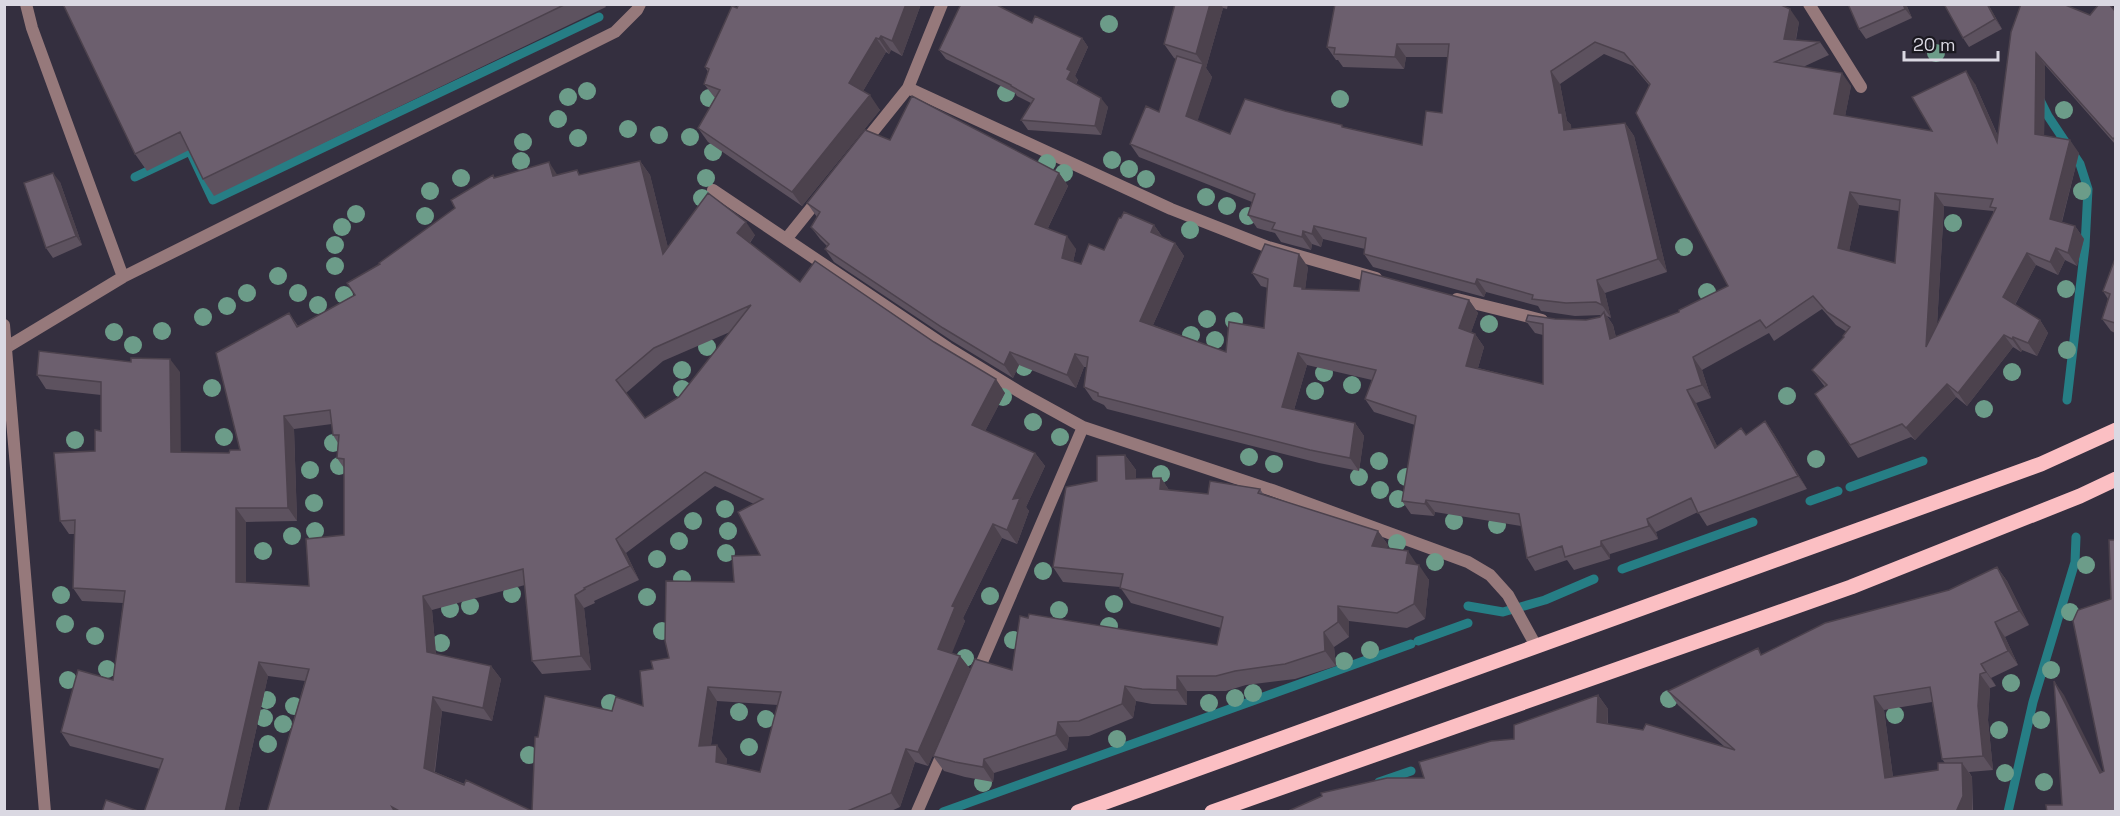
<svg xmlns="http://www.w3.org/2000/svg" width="2120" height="816" font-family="'Space Grotesk',sans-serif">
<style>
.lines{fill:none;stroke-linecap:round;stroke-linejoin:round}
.stream{stroke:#267e85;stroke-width:9}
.lane{stroke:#96797b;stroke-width:12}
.street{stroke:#96797b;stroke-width:12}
.primary{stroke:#fbbfc3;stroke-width:15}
.tree{fill:#6c9c89}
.wall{fill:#5d525f;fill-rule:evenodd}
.shaded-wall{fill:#4c424d}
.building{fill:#6c5f6e;stroke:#4c424d;stroke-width:1.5;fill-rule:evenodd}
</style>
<rect width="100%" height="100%" fill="#342f3f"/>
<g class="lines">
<!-- stream -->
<path class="stream" d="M2039,98L2048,116L2080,164L2088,189L2085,246L2067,400
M135,177L190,151L213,200L599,17
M1850,487L1923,461
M1810,501L1838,491
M1622,569L1753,522
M1468,606L1503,612L1545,600L1594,579
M1418,641L1468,623
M1379,782L1411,771
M943,812L1411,644
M2008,812L2033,702L2075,562L2076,537"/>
<!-- lane -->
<path class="lane" d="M26,4L32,28L123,277
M7,347L123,277L615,32L637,10L640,4"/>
<!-- street -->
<path class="street" d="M1809,4L1861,87
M908,88L1171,209L1268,247L1376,278
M863,144L908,88L942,4
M713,190L948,348L1023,394L1083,427L1272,490L1468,562L1490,575L1508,595L1536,646
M787,238L820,197
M1457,299L1542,320
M4,325L45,812
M976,676L1083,427
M917,812L944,750"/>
<!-- primary -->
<path class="primary" d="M1078,812L2041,464L2116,430
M1212,812L1851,587L2080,496L2116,479"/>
</g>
<!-- trees -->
<g class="tree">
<circle cx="1109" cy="24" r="9"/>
<circle cx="1936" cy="53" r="9"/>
<circle cx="587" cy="91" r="9"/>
<circle cx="1006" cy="93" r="9"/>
<circle cx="568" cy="97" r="9"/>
<circle cx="709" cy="98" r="9"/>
<circle cx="1340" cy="99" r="9"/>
<circle cx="2064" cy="110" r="9"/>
<circle cx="558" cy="119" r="9"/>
<circle cx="628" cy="129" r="9"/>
<circle cx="659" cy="135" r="9"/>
<circle cx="690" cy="137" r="9"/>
<circle cx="578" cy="138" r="9"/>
<circle cx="523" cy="142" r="9"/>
<circle cx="713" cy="152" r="9"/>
<circle cx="1112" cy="160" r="9"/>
<circle cx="521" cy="161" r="9"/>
<circle cx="1047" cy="163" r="9"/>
<circle cx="1129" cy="169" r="9"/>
<circle cx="1064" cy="173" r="9"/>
<circle cx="461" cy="178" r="9"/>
<circle cx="706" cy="178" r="9"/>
<circle cx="1146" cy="179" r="9"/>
<circle cx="430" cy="191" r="9"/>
<circle cx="2082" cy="191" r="9"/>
<circle cx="1206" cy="197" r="9"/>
<circle cx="702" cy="198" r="9"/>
<circle cx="1227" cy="206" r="9"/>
<circle cx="356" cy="214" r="9"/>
<circle cx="425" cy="216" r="9"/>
<circle cx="1248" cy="216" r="9"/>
<circle cx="1953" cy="223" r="9"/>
<circle cx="342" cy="227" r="9"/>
<circle cx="1190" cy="230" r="9"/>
<circle cx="335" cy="245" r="9"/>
<circle cx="1684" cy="247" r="9"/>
<circle cx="335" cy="266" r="9"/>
<circle cx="278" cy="276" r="9"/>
<circle cx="2066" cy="289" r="9"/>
<circle cx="1707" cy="292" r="9"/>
<circle cx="247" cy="293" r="9"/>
<circle cx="298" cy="293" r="9"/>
<circle cx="344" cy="295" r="9"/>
<circle cx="318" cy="305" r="9"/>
<circle cx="227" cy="306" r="9"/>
<circle cx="203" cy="317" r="9"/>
<circle cx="1207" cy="319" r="9"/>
<circle cx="1234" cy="321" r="9"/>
<circle cx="1489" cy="324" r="9"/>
<circle cx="162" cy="331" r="9"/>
<circle cx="114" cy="332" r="9"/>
<circle cx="1191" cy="335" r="9"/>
<circle cx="1215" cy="340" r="9"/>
<circle cx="133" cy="345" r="9"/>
<circle cx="707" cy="347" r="9"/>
<circle cx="2067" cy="350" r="9"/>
<circle cx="1024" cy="367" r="9"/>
<circle cx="682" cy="370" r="9"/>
<circle cx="2012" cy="372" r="9"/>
<circle cx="1324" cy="373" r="9"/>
<circle cx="1352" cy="385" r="9"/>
<circle cx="212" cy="388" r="9"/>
<circle cx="682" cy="389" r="9"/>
<circle cx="1315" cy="391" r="9"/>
<circle cx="1787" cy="396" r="9"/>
<circle cx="1003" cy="397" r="9"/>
<circle cx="1984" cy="409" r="9"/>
<circle cx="1033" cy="422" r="9"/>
<circle cx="224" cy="437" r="9"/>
<circle cx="1060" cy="437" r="9"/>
<circle cx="75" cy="440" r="9"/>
<circle cx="333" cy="443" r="9"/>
<circle cx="1249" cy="457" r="9"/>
<circle cx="1816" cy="459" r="9"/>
<circle cx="1379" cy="461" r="9"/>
<circle cx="1274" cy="464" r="9"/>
<circle cx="339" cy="466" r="9"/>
<circle cx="310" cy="470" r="9"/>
<circle cx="1161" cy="474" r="9"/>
<circle cx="1359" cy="477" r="9"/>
<circle cx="1406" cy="477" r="9"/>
<circle cx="1380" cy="490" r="9"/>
<circle cx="1398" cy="499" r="9"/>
<circle cx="314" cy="503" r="9"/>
<circle cx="725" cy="509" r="9"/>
<circle cx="693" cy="521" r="9"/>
<circle cx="1454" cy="521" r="9"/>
<circle cx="1497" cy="525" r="9"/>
<circle cx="315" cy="531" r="9"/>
<circle cx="728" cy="531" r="9"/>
<circle cx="292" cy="536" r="9"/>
<circle cx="679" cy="541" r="9"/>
<circle cx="1397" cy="543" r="9"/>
<circle cx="263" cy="551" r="9"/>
<circle cx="726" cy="553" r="9"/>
<circle cx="657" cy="559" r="9"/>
<circle cx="1435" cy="562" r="9"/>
<circle cx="2086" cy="565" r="9"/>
<circle cx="1043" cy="571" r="9"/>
<circle cx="682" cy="579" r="9"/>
<circle cx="512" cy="594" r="9"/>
<circle cx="61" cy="595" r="9"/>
<circle cx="990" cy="596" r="9"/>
<circle cx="647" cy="597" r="9"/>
<circle cx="1114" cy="604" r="9"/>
<circle cx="470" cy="606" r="9"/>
<circle cx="450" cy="609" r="9"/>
<circle cx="1059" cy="610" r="9"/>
<circle cx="2070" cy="612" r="9"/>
<circle cx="65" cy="624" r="9"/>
<circle cx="1109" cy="626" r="9"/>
<circle cx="662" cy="631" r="9"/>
<circle cx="95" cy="636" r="9"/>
<circle cx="1013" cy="640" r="9"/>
<circle cx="441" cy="643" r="9"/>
<circle cx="1370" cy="650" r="9"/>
<circle cx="965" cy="658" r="9"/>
<circle cx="1344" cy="661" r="9"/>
<circle cx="107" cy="669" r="9"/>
<circle cx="2051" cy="670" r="9"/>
<circle cx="68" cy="680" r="9"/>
<circle cx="2011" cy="683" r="9"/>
<circle cx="1253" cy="693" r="9"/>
<circle cx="1235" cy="698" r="9"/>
<circle cx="1669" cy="699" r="9"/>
<circle cx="267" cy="700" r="9"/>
<circle cx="610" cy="703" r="9"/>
<circle cx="1209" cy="703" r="9"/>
<circle cx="294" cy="706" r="9"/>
<circle cx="739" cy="712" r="9"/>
<circle cx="1895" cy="715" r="9"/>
<circle cx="264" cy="718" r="9"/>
<circle cx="766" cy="719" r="9"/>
<circle cx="2041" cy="720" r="9"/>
<circle cx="283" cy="724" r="9"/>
<circle cx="1999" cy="730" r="9"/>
<circle cx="1117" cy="739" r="9"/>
<circle cx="268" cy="744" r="9"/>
<circle cx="749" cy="747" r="9"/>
<circle cx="529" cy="755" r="9"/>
<circle cx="2005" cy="773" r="9"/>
<circle cx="2044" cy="782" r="9"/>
<circle cx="983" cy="783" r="9"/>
</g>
<!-- wall -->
<path class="wall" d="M63,4H604L606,7L214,196L203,179L189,150L147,171L135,154Z
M921,4L902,56L891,50L889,54L886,52L863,91L880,110L802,206L708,142L698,128L715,98L704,84L708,72L705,67L737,8Z
M1175,4H1228L1227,9L1223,8L1206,68L1212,77L1197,121L1230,134L1285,111L1344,127L1422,145L1442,113L1448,57H1406L1404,69L1343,67L1338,60H1336L1327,47L1799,22L1796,40L1820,42L1829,55L1803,67L1851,86L1845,116L1932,131L1975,84L1998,136L2011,32L2115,11V144L2045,65L2044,136L2079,153L2062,222L2075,226L2084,239L2077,266L2065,260L2058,275L2036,265L2015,305L2040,320L2048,333L2037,356L2022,350L2021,352L2013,347L1967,406L1956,397L1915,440L1911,437L1858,458L1815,394L1825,387L1812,370L1844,337L1847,332L1836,325L1822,309L1774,341L1769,333L1702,370L1711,398L1696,403L1717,446L1746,435L1765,421L1774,434L1807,489L1707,526L1698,512L1656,532L1658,539L1610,554V559L1574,570L1567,560L1535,571L1527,558L1521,526L1435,512L1434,516L1411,514L1402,501L1415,425L1374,412L1365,399L1372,380L1307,365L1294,410L1355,423L1364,436L1359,471L1319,463L1107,409L1104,405L1093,400L1084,387L1087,367H1084L1076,388L1019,365L1013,378L952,341L834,262L825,249L827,246L820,239L811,227L817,217L807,203L890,140L1059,173L1068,186L1048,228L1076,249L1073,262L1081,264L1104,250L1154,225L1163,238L1175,243L1184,256L1153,325L1226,352L1264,328L1268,288L1261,286L1252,273L1308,267L1305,289L1469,300L1478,313L1471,332L1475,334L1484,347L1478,368L1543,384V335L1535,333L1526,321L1555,319L1586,320L1600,317L1602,315L1575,316L1541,311L1538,306L1486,292L1484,297L1373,267L1364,254L1365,249L1323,239L1321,247L1312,244L1311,250L1281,242L1275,233L1257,228L1248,215L1252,202L1139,157L1130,144L1159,112L1176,59L1174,58L1164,44ZM1604,54L1633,66L1649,85L1728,286L1679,312L1616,337L1613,325L1607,316L1611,318L1605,293L1667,272L1634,136L1625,123L1571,129V125L1567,121L1560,84ZM1859,205L1899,211L1895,263L1849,251ZM1944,206L1993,211L1994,213L1937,325Z
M1848,4H1906L1912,18L1866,39L1859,29Z
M1944,4H1988L2002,29L1969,47L1963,38Z
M1032,23L1082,38L1088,47L1075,76L1078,80L1076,84L1108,107L1101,135L1028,130L1021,120L1031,103L1017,96L1015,93L946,59L939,50Z
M640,161L650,175L668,248L755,235L750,243L800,282L1005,393L985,431L1035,453L1045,466L1026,507L1029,511L1017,544L1002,538L963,618L965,621L951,653L960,656L970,669L928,766L915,762L900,807L889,812H267L305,681L268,676L238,812H144L160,769L70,746L61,732L113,680L123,603L82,601L73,588L74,534H69L60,521L95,451L101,431V395L46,389L37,375L180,372V452L229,453L240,450L289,313L298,326L355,295L380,264L455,208L493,175L495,178L557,175L577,170L580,175ZM730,332L679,397L645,418L626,393L663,361ZM332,424L333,435L338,443L337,458L344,468V535L309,586L246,582V522L297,521L294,429ZM715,486L754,504L760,555L734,582L669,658L653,669L643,706L612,711L538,737L532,811L435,772L442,711L492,721L501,679L491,666L436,654L432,610L525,585L532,661L542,674L591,670L584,608L595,603L594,601L639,580L626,553ZM717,701L778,705L760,772L726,764L727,759L711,745Z
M60,182L82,245L53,258L46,248Z
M2115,259V333L2111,331L2102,319L2108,299L2103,291Z
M1125,455L1136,470V479L1161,478L1169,490L1208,494L1260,489L1264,495L1378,531L1388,545L1387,548L1417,565L1429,580L1425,619L1407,628L1349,621V637L1334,647L1336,666L1295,679L1246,685L1226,691H1187V705L1152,704L1136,701L1133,718L1089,736L1069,737L1067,750L994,773L993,782L965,777L944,771L933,756L1012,670L1217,645L1221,628L1131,603L1120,587L1063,582L1053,567L1097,481Z
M1997,567L2007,581L2029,625L2005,637L2018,665L1991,678L1996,686L1990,688L1988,720L1993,770L1969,772L1972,777L1973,810L1424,778L1514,739L1598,695L1608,709V724L1726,748L1678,705L1668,691L1762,654L1949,590ZM1932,702L1942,759L1945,763L1938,770L1893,777L1884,710Z"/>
<!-- shaded-wall -->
<path class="shaded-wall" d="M906,4H921L902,56L892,41Z
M1210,4H1221L1223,8L1206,68L1212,77L1195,129L1186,116L1203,64L1196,54Z
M1903,4H1906L1912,18L1905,9Z
M1987,4H1988L2002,29L1995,19Z
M1790,9L1799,22L1793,52L1784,39Z
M881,36L891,50L889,54L879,39Z
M876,38L886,52L859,98L849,83Z
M1082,38L1088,47L1075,76L1078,80L1073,88L1067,79V69Z
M1397,44L1406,57L1404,69L1395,57Z
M2036,53L2045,65L2044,147L2035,134Z
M1551,71L1560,84L1567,121L1571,125L1573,143L1564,130L1559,113Z
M1966,71L1975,84L2006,155L1997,142Z
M1842,73L1851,86L1843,127L1834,114Z
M870,95L880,110L802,206L792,192Z
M1101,98L1108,107L1101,135L1095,126Z
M1625,123L1634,136L1667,272L1658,259Z
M2070,140L2079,153L2059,232L2050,219Z
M640,161L650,175L673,268L663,254Z
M549,162L558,176H553Z
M53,173L60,182L82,245L76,236Z
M1059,173L1068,186L1044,236L1035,224Z
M1850,192L1859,205L1847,261L1838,248Z
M1935,193L1944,206L1935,360L1926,347Z
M746,222L755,235L747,246L737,233Z
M1154,225L1163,238L1151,232Z
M1314,226L1323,239L1321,247L1312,234Z
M2075,226L2084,239L2077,266L2068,253Z
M1303,231L1312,244L1311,250L1302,237Z
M1067,236L1076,249L1071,271L1062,258Z
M1175,243L1184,256L1149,334L1140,321Z
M2056,248L2065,260L2058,275L2050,262Z
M2027,253L2036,265L2012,310L2003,297Z
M1299,254L1308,267L1305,291L1294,286Z
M1477,279L1486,292L1484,297L1475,284Z
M1597,280L1605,293L1611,318L1602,305Z
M1469,300L1478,313L1468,341L1459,328Z
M1604,312L1613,325L1619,352L1610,339Z
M2040,320L2048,333L2037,356L2028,343Z
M1475,334L1484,347L1475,378L1466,366Z
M2004,335L2013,347L1967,406L1958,393Z
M2013,337L2022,350L2021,352L2012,339Z
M1010,352L1019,365L1013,378L1004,365Z
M1298,353L1307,365L1291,420L1282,407Z
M1075,354L1084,367L1076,388L1067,375Z
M1693,357L1702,370L1711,398L1702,385Z
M170,359L180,372L181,465L171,452Z
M996,379L1005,393L981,439L972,425Z
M1947,384L1956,397L1915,440L1906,428Z
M1687,390L1696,403L1724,460L1715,448Z
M284,416L294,429L297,521L288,508Z
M1765,421L1774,434L1807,489L1798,476Z
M1355,423L1364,436L1359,471L1350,458Z
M1035,453L1045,466L1026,507L1029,511L1017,544L1007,530L1013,499Z
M1125,455L1136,470V493L1126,479Z
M1161,478L1171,493L1160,489Z
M1426,500L1435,512L1434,516L1425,504Z
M236,508L246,522V595L236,582Z
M1647,519L1656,532L1658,539L1649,526Z
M993,524L1002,538L963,618L965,621L948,663L938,649L952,606Z
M1378,531L1388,545L1383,561L1372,546Z
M616,539L626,553L639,580L630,566Z
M1601,541L1610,554V559L1601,546Z
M1408,551L1418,566L1406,563Z
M1419,565L1429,580L1425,619L1414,604Z
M1997,567L2007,581L2029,625L2019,611Z
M575,595L584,608L591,670L581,656Z
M423,596L432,610L437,666L427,652Z
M1338,606L1349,621V637L1338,622Z
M1995,622L2005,637L2018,665L2008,651Z
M1324,632L1334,647L1336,666L1325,651Z
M960,656L970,669L928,766L918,752Z
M259,662L268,676L238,812H225Z
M1981,664L1991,678L1996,686L1986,672Z
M491,666L501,679L492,721L483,708Z
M1980,674L1990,688L1988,720L1993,770L1983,756L1978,706Z
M1177,676L1187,691V705L1177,690Z
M2054,681L2064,695L2110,787L2100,773Z
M1125,686L1136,701L1133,718L1122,704Z
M708,687L717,701L709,759L699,746Z
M1598,695L1608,709L1607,736L1597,722Z
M1874,696L1884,710L1895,793L1885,778Z
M433,697L442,711L433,781L424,768Z
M1058,722L1069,737L1067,750L1056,735Z
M717,745L727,759L726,775L716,762Z
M906,749L915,762L900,807L891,793Z
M984,759L994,773L993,782L983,767Z
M1962,763L1972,777V812H1956Z"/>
<!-- building -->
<path class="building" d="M63,4H566L203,179L180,132L135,154Z
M739,4H906L892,41L881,36L879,39L876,38L849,83L870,95L792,192L698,128L720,90L704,84L709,69L705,67L732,6L737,8Z
M961,4H995L1032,23L1035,16L1082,38L1067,69L1071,71L1067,79L1101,98L1095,126L1021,120L1034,99L1011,86V85L939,50Z
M1175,4H1210L1196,54L1164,44Z
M1335,4H1779L1790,9L1784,39L1820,42L1775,62L1842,73L1834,114L1932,131L1912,97L1966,71L1997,142L2011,32L2021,4H2063L2090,15L2099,4H2109L2115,11V137L2113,139L2036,53L2035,134L2070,140L2050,219L2075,226L2068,253L2056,248L2050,262L2027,253L2003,297L2040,320L2028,343L2013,337L2012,339L2004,335L1958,393L1947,384L1906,428L1902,424L1850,445L1815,394L1827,385L1812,370L1844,337L1843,336L1850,327L1827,312L1813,296L1766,328L1760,320L1693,357L1702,385L1687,390L1715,448L1741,428L1746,435L1765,421L1798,476L1698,513L1691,498L1647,519L1649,526L1601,541V546L1565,557L1562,546L1527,558L1519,514L1426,500L1425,504L1402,501L1416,416L1365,399L1376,370L1298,353L1282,407L1355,423L1350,458L1310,450L1098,396V393L1084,387L1088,357L1075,354L1067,375L1010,352L1004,365L943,328L825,249L829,244L811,227L820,212L807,203L865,130L890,140L912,96L1059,173L1035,224L1067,236L1062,258L1081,264L1089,244L1104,250L1119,218H1121L1124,212L1154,225L1151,232L1175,243L1140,321L1226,352L1229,322L1264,328L1268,279L1252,273L1265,244L1299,254L1294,286L1302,287V289L1359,291L1362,271L1469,300L1459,328L1475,334L1466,366L1543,384V324L1526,321L1528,315L1555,319L1586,320L1600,317L1604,312L1610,339L1679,312V310L1728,286L1636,113L1650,84L1624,53L1595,42L1551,71L1559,113H1562L1564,130L1625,123L1658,259L1597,280L1602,305L1596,302L1566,303L1532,299L1533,295L1477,279L1475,284L1364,254L1366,238L1314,226L1312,234L1303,231L1302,237L1272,229L1275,223L1248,215L1255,194L1130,144L1146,106L1159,112L1177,56L1203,64L1186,116L1230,134L1245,99L1285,111L1342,125V127L1422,145L1426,111L1442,113L1449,44H1397L1395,57L1334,54L1335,48L1327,47ZM1850,192L1900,200L1895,263L1838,248ZM1935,193L1993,199L1990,207L1996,208L1926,347Z
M1848,4H1903L1905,9L1859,29Z
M1944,4H1987L1995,19L1963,38Z
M640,161L663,254L708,193L746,222L737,233L800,282L815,261L934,342L996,379L972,425L1035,453L1013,499L1020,498L1007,530L993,524L952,606L955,607L938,649L960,656L918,752L906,749L891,793L845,812H401L392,807L395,812H267L309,669L259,662L225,812H144L163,759L61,732L78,670L113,680L125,591L73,588L75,520L60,521L54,453L95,451V430L101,431V382L37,375L39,351L131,362V358L170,359L171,452L229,453L230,450H240L216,353L289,313L297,327L355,295L347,283L380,264L379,263L455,208L451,200L493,175L494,178L549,162L553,176L577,170L579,175ZM751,305L679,397L645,418L616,380L654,348ZM330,410L333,435H339L337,458L344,459V535L306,539L309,586L236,582V508H288L284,416ZM705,472L763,499L738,512L760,555L732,556L734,582L666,581L665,641L669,658L651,661L653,669L640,671L643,706L616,697L612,711L545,696L538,737H535L532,811L466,780L464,785L424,768L433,697L483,708L491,666L427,652L423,596L523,569L532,661L581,656L575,595L585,589L584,588L630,566L616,539ZM708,687L781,692L760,772L716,762L717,745L699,746Z
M53,173L76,236L46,248L24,183Z
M2115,259V323L2102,319L2110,294L2103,291Z
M1125,455L1126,479L1161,478L1160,489L1208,494L1210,481L1260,489L1258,493L1378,531L1372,546L1408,551L1406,563L1419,565L1414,604L1397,613L1338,606V622L1324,632L1325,651L1285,664L1235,671L1216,676H1177V690L1142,689L1125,686L1122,704L1079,721L1058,722L1056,735L984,759L983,767L955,762L933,756L975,659L1012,670L1020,616L1028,618L1029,614L1217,645L1223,617L1120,588L1123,574L1053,567L1066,487L1097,481V456Z
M2109,540H2115V812H2047L2046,805H2062L2054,681L2100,773L2104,771L2073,621L2078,610L2111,599Z
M1997,567L2019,611L1995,622L2008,651L1981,664L1986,672L1980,674L1978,706L1983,756L1942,759L1930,687L1874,696L1885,778L1938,770V763H1962L1963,796L1956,812H1286L1322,796L1321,793L1387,778H1424L1419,762L1491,741L1514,739V725L1598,695L1597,722L1643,730L1646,724L1735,750L1668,691L1758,648L1761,655L1825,623L1949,590Z
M106,800L141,812H102Z"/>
<!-- border -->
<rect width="2120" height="816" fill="none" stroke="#dad8e2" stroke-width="12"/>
<!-- scale -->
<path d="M1904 51v9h94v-9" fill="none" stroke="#dad8e2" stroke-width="3"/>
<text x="1913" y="51" font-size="18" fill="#dad8e2" stroke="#1b1920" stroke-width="4.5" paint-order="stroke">20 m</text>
</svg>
